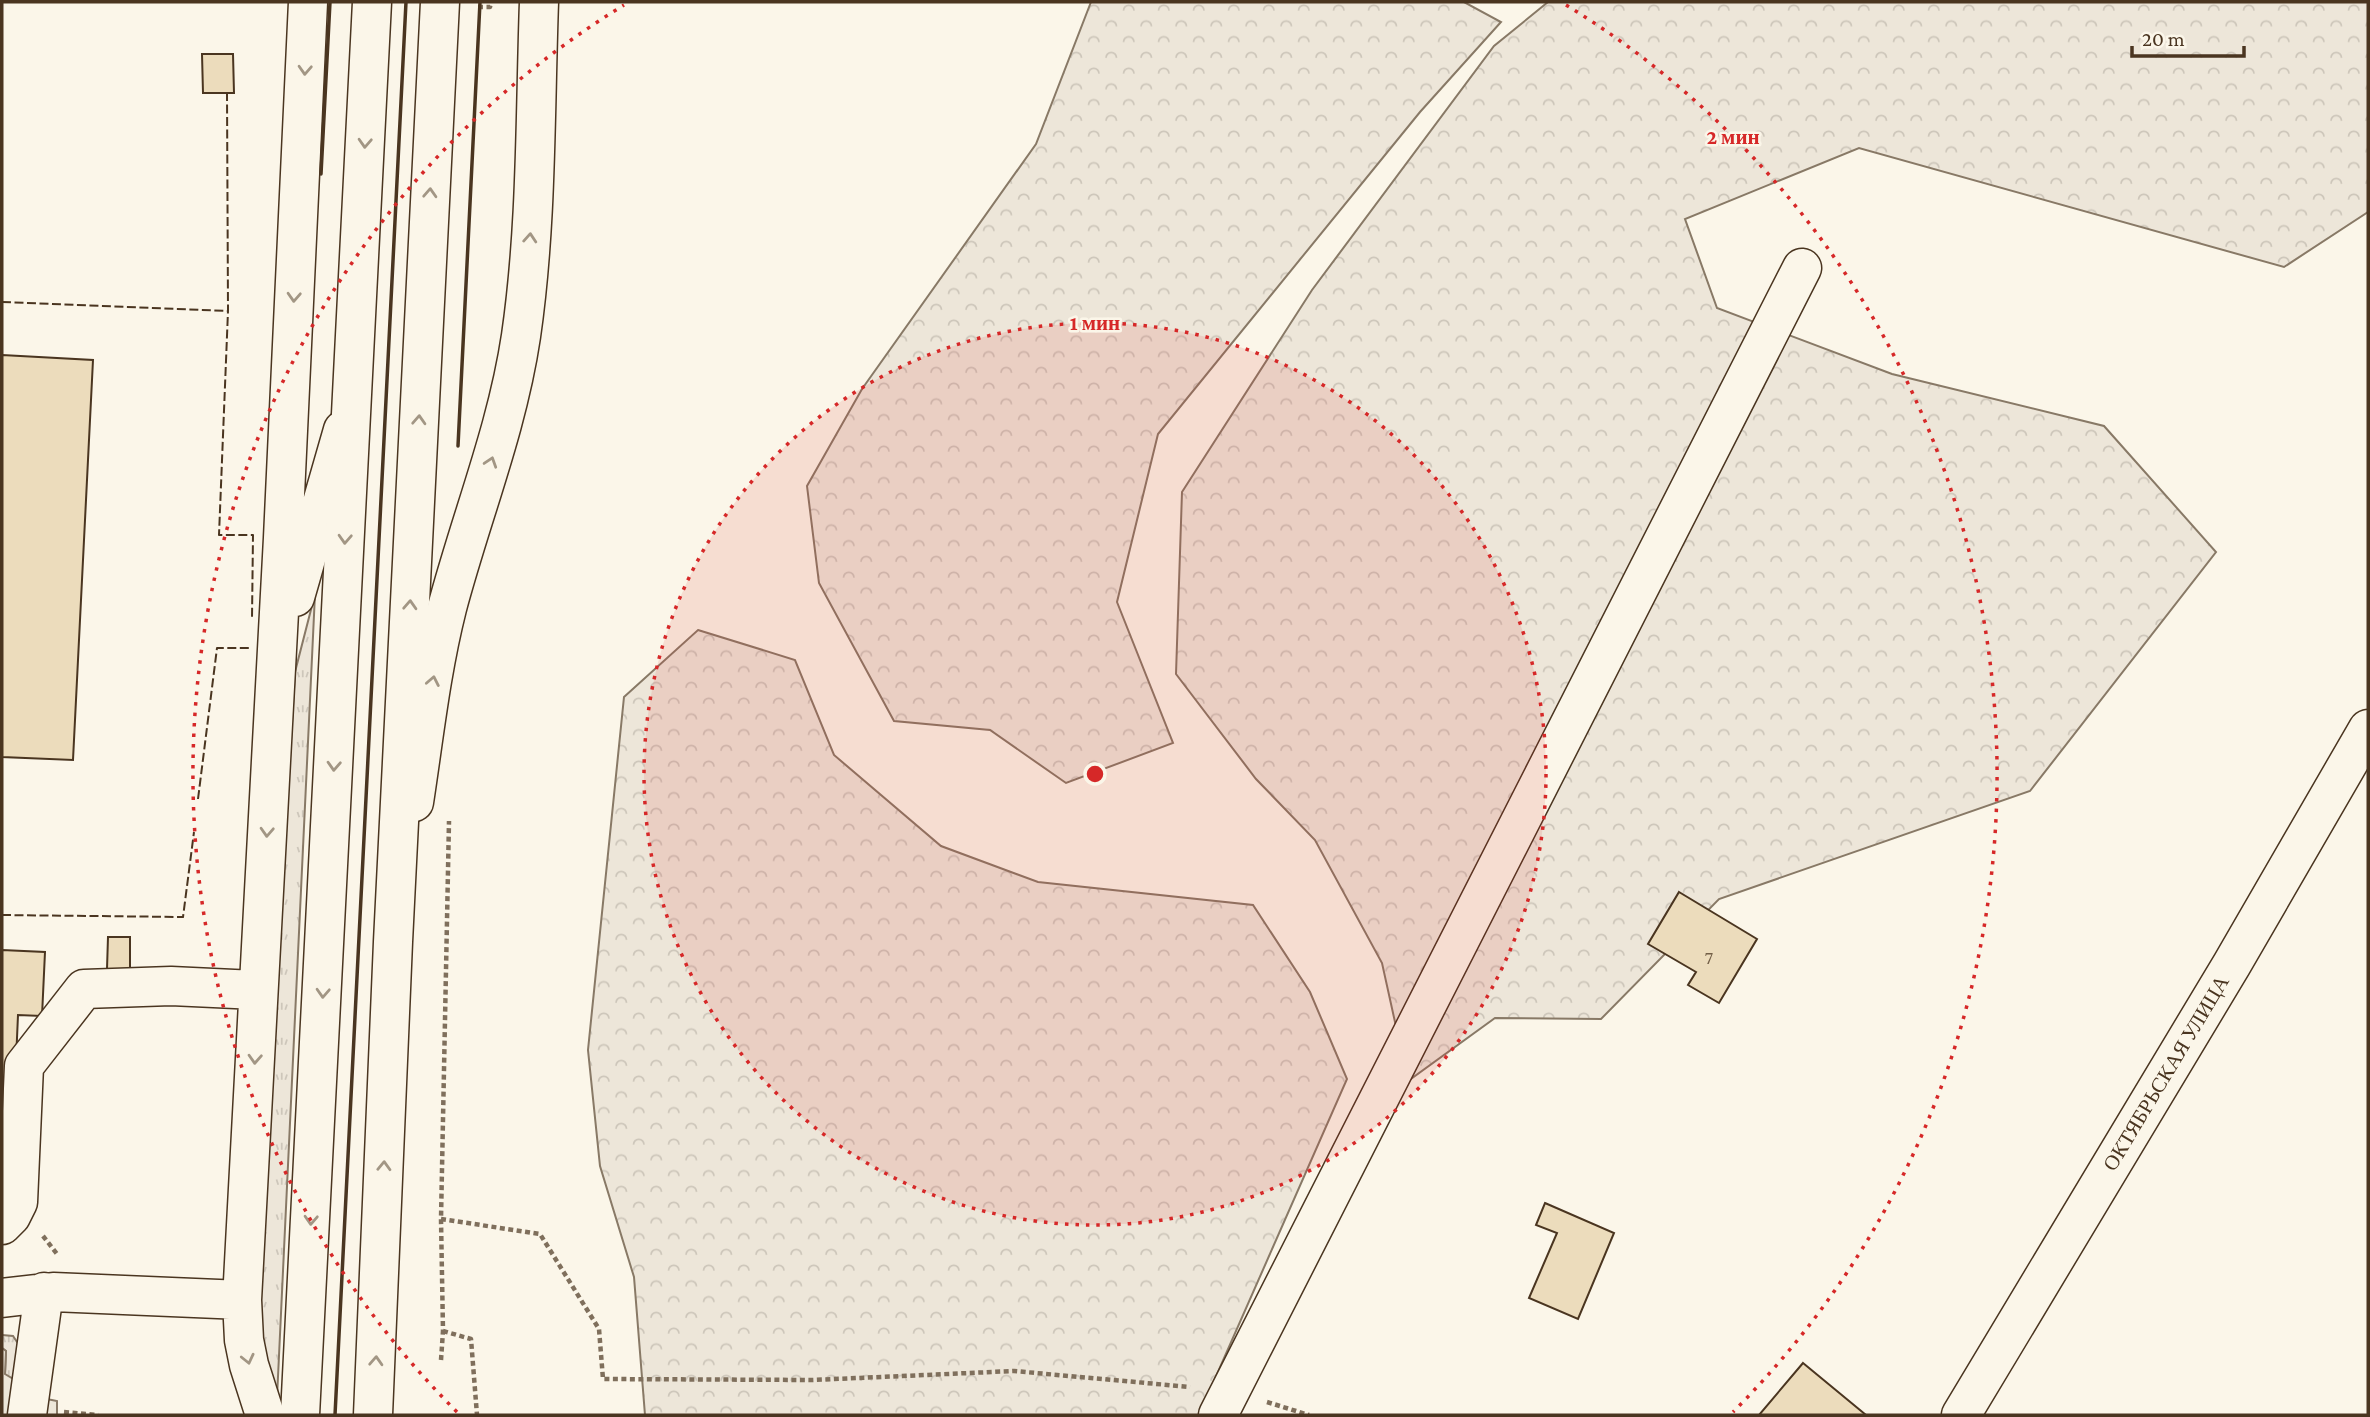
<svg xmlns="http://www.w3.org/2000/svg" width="2370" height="1417" font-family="'Crimson Pro',serif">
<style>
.grass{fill:url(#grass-tufts);stroke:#887966;stroke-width:2}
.forest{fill:url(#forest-crowns);stroke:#887966;stroke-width:2}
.parking{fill:#ede7d9;stroke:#887966;stroke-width:2}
.building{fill:#ecdcbc;stroke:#4a3520;stroke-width:2}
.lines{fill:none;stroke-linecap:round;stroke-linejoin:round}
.minor-casing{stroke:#4a3520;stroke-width:41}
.highway-casing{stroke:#4a3520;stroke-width:41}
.path{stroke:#7f6f5c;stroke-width:4.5;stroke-dasharray:5 3.5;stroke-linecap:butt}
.minor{stroke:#fbf6e9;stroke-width:38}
.highway{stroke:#fbf6e9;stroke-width:38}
.fence{stroke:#4a3520;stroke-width:2;stroke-dasharray:9 3.5;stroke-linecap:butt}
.wall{stroke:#4a3520;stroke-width:3.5}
.oneway{stroke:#a29684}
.ring{fill:none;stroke:#d62828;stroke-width:3.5;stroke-dasharray:3.5 7}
.labels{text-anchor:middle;stroke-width:5;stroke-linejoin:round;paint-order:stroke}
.number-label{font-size:18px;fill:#725f47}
.street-label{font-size:21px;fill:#4a3520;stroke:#fbf6e9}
.centre{fill:#d62828;stroke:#fbf6e9;stroke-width:3.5}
.ring-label{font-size:21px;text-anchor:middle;font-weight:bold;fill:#d62828;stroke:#fbf6e9;stroke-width:5;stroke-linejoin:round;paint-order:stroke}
</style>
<defs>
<pattern id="grass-tufts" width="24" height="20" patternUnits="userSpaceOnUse" patternTransform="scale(1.75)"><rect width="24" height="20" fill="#ede6d9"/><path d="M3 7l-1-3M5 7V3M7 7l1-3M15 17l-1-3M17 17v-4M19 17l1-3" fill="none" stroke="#cdc6ba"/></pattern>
<pattern id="forest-crowns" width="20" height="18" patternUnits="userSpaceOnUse" patternTransform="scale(1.75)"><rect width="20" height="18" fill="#ede6d9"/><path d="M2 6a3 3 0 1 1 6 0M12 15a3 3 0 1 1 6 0" fill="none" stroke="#cdc6ba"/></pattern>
</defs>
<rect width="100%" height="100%" fill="#fbf6e9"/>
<!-- grass -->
<path class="grass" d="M315,594L277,1398L265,1355L258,1302L295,672Z
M2,1335L13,1336L19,1345L14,1378H9L5,1374L6,1351L2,1348Z"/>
<!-- forest -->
<path class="forest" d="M1091,2H1464L1501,22L1420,112L1158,434L1117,602L1173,743L1066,783L990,730L894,721L819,583L807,486L862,389L1036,144Z
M1548,2H2368V212L2284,267L1859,148L1685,219L1717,308L1892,374L2104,426L2216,552L2030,791L1719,899L1601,1019L1495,1018L1408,1081L1382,963L1315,840L1256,779L1176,674L1182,492L1312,290L1494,46Z
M698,630L795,660L834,755L941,846L1038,882L1253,905L1310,992L1347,1079L1199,1415H645L634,1277L600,1166L588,1050L624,697Z"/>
<!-- parking -->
<path class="parking" d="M2,1348L6,1351L5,1374L47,1399L57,1401V1415H2Z"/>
<!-- building -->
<path class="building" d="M202,54H233L234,93H203Z
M2,355L93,360L73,760L2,757Z
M1679,892L1757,939L1719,1003L1688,985L1696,972L1648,944Z
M108,937H130V969H107Z
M2,950L45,952L42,1016L18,1015L10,1199L2,1198Z
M1545,1203L1614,1233L1578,1319L1529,1298L1557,1233L1536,1225Z
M1803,1363L1866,1415H1759Z"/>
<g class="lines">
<!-- minor casing -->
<g class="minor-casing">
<path id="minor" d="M295,597L343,430
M414,802C424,737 431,671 447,608C471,517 507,430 521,336C537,226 535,113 539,2
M2,1225L11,1216L18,1202L24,1066L84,989L171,986L258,990
M2,1298L53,1292L242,1300
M27,1415L44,1292
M265,1415L249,1365L244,1340L242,1300L283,538L308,2
M1218,1415L1802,268
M1961,1415L2232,964L2368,729"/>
</g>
<!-- highway casing -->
<g class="highway-casing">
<path id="highway" d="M300,1415L372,2
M373,1415L393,942L440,2"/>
</g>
<!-- path -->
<path class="path" d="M478,7H490L491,2
M441,1219L540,1234L599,1329L603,1379L813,1380L1014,1371L1190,1387
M43,1236L57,1254
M443,1331L471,1339L477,1415
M441,1360L443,1331L441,1219L449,821
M1267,1402L1309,1415
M64,1412L98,1415"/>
<!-- minor -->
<use href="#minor" class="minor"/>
<!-- highway -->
<use href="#highway" class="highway"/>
<!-- fence -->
<path class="fence" d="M227,92L228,311L219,535H253L252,618
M2,302L228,311
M198,799L217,648H251
M2,915L183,917L194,832"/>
<!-- wall -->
<path class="wall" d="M321,174L330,2
M458,446L480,2
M335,1415L406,2"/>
</g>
<!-- one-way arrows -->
<defs><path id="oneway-chevron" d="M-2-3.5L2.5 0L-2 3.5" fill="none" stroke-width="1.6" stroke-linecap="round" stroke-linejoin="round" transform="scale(1.75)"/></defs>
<g class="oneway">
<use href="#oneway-chevron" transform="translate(305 70) rotate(93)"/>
<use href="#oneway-chevron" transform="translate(365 143) rotate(93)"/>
<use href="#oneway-chevron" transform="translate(430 193) rotate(-87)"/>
<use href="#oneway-chevron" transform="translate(530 238) rotate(-86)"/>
<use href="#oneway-chevron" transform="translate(294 297) rotate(93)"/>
<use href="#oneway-chevron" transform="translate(419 420) rotate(-87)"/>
<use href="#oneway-chevron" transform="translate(491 462) rotate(-72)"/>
<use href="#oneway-chevron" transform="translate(345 539) rotate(93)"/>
<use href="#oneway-chevron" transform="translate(410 605) rotate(-87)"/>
<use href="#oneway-chevron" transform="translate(433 681) rotate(-79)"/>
<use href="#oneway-chevron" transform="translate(334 766) rotate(93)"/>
<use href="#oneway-chevron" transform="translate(267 832) rotate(93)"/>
<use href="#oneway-chevron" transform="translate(323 993) rotate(93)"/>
<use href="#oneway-chevron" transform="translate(255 1059) rotate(93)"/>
<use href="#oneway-chevron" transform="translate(384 1166) rotate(-88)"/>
<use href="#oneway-chevron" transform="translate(311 1220) rotate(93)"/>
<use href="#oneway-chevron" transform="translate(248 1359) rotate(77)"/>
<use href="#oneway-chevron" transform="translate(376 1361) rotate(-87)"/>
</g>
<!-- distance rings -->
<circle cx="1095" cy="774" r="451" fill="#d62828" fill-opacity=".12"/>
<g class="ring">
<circle cx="1095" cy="774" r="451"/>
<path d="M457 1412A902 902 0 0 1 624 5M1566 5A902 902 0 0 1 1733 1412"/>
</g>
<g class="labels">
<!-- number labels -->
<g class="number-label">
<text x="1709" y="964">7</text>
</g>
<!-- street labels -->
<g class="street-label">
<text transform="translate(2166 1073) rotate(-59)" y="7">ОКТЯБРЬСКАЯ УЛИЦА</text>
</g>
</g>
<circle cx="1095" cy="774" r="10" class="centre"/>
<g class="ring-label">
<text x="1733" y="144">2 мин</text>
<text x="1095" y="330">1 мин</text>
</g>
<!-- border -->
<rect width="2370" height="1417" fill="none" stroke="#4a3520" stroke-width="7"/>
<!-- scale -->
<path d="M2132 46v10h112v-10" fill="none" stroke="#4a3520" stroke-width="3.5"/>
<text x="2142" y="46" font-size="21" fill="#4a3520" stroke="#fbf6e9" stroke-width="5" paint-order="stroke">20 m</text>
</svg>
